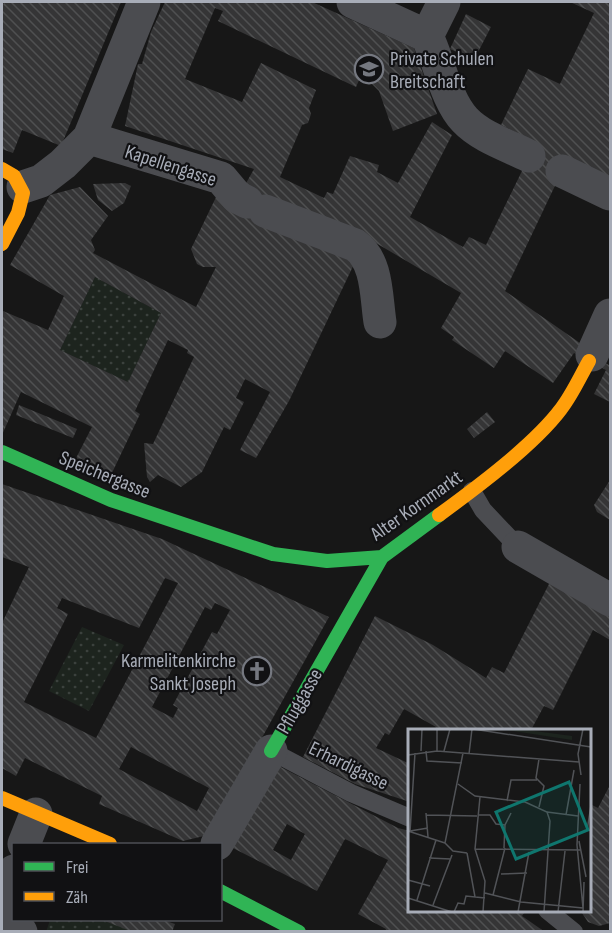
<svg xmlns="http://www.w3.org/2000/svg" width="612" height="933" font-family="'Sofia Sans Condensed',sans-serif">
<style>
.grass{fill:url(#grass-dots)}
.building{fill:url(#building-back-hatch);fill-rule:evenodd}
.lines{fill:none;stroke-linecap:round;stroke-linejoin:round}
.lane{stroke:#4b4c50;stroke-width:18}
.street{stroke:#4b4c50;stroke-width:33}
.fast{stroke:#30b455;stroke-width:14}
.slow{stroke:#ff9f0a;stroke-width:14}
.labels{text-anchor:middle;stroke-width:4.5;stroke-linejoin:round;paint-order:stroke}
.poi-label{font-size:20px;fill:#a8adb8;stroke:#111113;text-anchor:start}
.street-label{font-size:20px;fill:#a8adb8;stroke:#111113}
.inset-road{fill:none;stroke:#515357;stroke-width:1.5}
.view{fill:#0f766e;fill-opacity:0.15;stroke:#0f766e;stroke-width:3}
.inset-edge{fill:none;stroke:#a8adb8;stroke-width:3}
</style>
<defs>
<pattern id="grass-dots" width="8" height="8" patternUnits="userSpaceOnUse" patternTransform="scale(1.5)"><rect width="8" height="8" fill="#1d241e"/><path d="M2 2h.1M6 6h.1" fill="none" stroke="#3b413d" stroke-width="1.8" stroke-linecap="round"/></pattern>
<pattern id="building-back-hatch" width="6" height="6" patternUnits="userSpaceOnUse" patternTransform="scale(1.5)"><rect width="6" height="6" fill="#353536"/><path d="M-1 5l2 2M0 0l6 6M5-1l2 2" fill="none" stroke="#4f5051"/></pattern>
</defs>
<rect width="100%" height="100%" fill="#171717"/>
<!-- grass -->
<path class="grass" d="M95,277L161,313L128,382L60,350Z
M82,627L124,645L89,711L49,691Z
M50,920H102L133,931L46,932Z"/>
<!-- building -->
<path class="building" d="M4,2H121L61,146L22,130L13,153L2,149V7Z
M165,2H312L414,48L437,114L393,131L379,91L371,83L360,78L356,87L218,21L223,11L215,8L185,79L242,102L261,63L316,90L309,108L311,114L308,123L302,125L280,177L324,198L327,192L333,194L350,156L379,165L377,172L398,183L432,122L452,135L410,217L463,247L469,237L486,245L536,142L501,125L528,69L560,84L594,13L570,2H610V178L562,171L505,291L580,343L577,348L609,365L610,362V402L594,394L606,370L574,353L553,383L505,351L494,368L452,340L454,337L441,328L461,293L352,229L356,260L289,401L256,458L240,450L270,392L245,379L236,398L244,402L230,430L224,427L202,472L181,487L158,475L150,482L147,477L144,443L153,444L194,357L187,353L188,350L168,340L135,411L140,414L111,475L74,462L92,427L21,392L2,435V315L3,311L48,330L64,296L10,265L50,195L80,187L108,216L91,240L95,250L93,253L196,307L216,267H203L197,264L191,249L218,193L240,194L254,169L125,126L138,64H142L151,32ZM95,277L161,313L128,382L60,350Z
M466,14L491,27L474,60L450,49Z
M125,183L131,186L124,203L112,211L98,200L93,184Z
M19,405L77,429L73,438L16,415Z
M487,412L495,422L474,438L467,429Z
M610,480V520L597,512L594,505Z
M2,484L162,539L329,617L208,835L183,841L99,804L102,796L25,758L16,776L2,768V623L29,567L2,557ZM165,578L178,583L96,738L24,702L68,614L57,608L62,598L139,628ZM215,603L230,610L217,634L212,632L173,705L178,708L173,718L152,707L205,607L211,610ZM131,747L209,788L197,811L119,769Z
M552,578L610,610V640L593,630L553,710L544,706L531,730H434L436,727L404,709L389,735L385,733L376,748L410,764V802L355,784L303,757L375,616L433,645L486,678L492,667L504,673Z
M275,764L398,828L410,831V910H526L522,916L545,932H385L386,929L358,914L388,860L345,839L317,891L229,846ZM287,824L305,834L291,860L273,850Z
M610,785V923L599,926L588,922L580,910H590V804L598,808Z
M102,920H163L175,924L172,932H133Z"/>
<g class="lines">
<!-- lane -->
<path class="lane" d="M472,491L483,510L518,547
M271,751L351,793L410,818
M547,910L574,932"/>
<!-- street -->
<path class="street" d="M353,2L427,36C439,61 446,100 465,120C481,137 509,146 529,156
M427,36L444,2
M89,138L221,178L237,197L247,202
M562,171L610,194
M23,187L41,181L63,164L89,138L144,2
M265,211L355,245C378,261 376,297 380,322
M592,355L610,315
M518,547L610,600
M24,844L36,814
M217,844L271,751
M2,900L14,871
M2,920L21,932"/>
<!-- fast -->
<path class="fast" d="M2,452L111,500L273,554L327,561L382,557L439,515
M271,751L382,557
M220,891L299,932"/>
<!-- slow -->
<path class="slow" d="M2,169L14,176L23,193L18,213L2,244
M439,515C476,488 534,445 561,409C572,395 580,377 589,361
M2,798L110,844"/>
</g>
<!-- icons -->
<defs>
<g id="school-ring" transform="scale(1.5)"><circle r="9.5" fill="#111113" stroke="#757880" stroke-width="1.5"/><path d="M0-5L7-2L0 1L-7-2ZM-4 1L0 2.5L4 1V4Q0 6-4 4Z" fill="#757880"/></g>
<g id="church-ring" transform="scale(1.5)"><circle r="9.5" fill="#111113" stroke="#757880" stroke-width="1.5"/><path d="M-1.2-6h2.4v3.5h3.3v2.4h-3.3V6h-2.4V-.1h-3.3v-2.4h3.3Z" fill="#757880"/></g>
</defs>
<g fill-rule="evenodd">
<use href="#school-ring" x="369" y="69"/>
<use href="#church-ring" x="257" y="671"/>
</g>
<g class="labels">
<!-- poi labels -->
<g class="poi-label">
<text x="390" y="65">Private Schulen<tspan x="390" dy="23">Breitschaft</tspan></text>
<text x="236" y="667" text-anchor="end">Karmelitenkirche<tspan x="236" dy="23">Sankt Joseph</tspan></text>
</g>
<!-- street labels -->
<g class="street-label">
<text transform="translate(171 165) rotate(18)" y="7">Kapellengasse</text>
<text transform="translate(105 474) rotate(22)" y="7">Speichergasse</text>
<text transform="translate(416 505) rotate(-35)" y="7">Alter Kornmarkt</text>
<text transform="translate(299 701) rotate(-60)" y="7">Pfluggasse</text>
<text transform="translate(349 765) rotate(26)" y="7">Erhardigasse</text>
</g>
</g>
<!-- overview -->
<g transform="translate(408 729)">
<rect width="183" height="183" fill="#171717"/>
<path d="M112,0L164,7V11L98,1Z" fill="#1d241e"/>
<path class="inset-road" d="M65,0L183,18M13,22L14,0M18,22L19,32L54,34M29,22V0M36,22L42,0M61,25L64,0M0,26L29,22L171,33M173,46L170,25L175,0M50,55L67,67L117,73M172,55L169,116L175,179M72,68L67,120L77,152L75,183M99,72L103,51H129M117,73L139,83L142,92L136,183M131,78L136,57L128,49L131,30M139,83L170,87M18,84L20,108M18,86L69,87M71,86H82L88,95L97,96M158,86L166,41M0,102L37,114L55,24M2,102L20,99M179,102L183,76M2,103L7,24M171,112L178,148M37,114L45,122L59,124M96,119L97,96L103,84M67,120L173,121M59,124L67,168M21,129L43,130M93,145L119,144M0,151L22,157M77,164L113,173L175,179M85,166L97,119M0,169L44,183M9,171L28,111M25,176L44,126M46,183L50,174L56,175L58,167L77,169M110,183L121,123M150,183L157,122M175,183L176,153"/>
<path class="view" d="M161,53L180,101L108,130L88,83Z"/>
<rect width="183" height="183" class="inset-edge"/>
</g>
<!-- border -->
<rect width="612" height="933" fill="none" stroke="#a8adb8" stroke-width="6"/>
<!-- legend -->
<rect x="12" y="843" width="210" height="78" fill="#111113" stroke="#4d4f55" stroke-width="1.5"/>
<rect x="24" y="862" width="30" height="9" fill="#30b455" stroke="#4d4f55" stroke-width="1.5"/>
<text x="66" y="873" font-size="18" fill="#a8adb8">Frei</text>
<rect x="24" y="892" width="30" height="9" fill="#ff9f0a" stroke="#4d4f55" stroke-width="1.5"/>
<text x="66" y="903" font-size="18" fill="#a8adb8">Zäh</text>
</svg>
